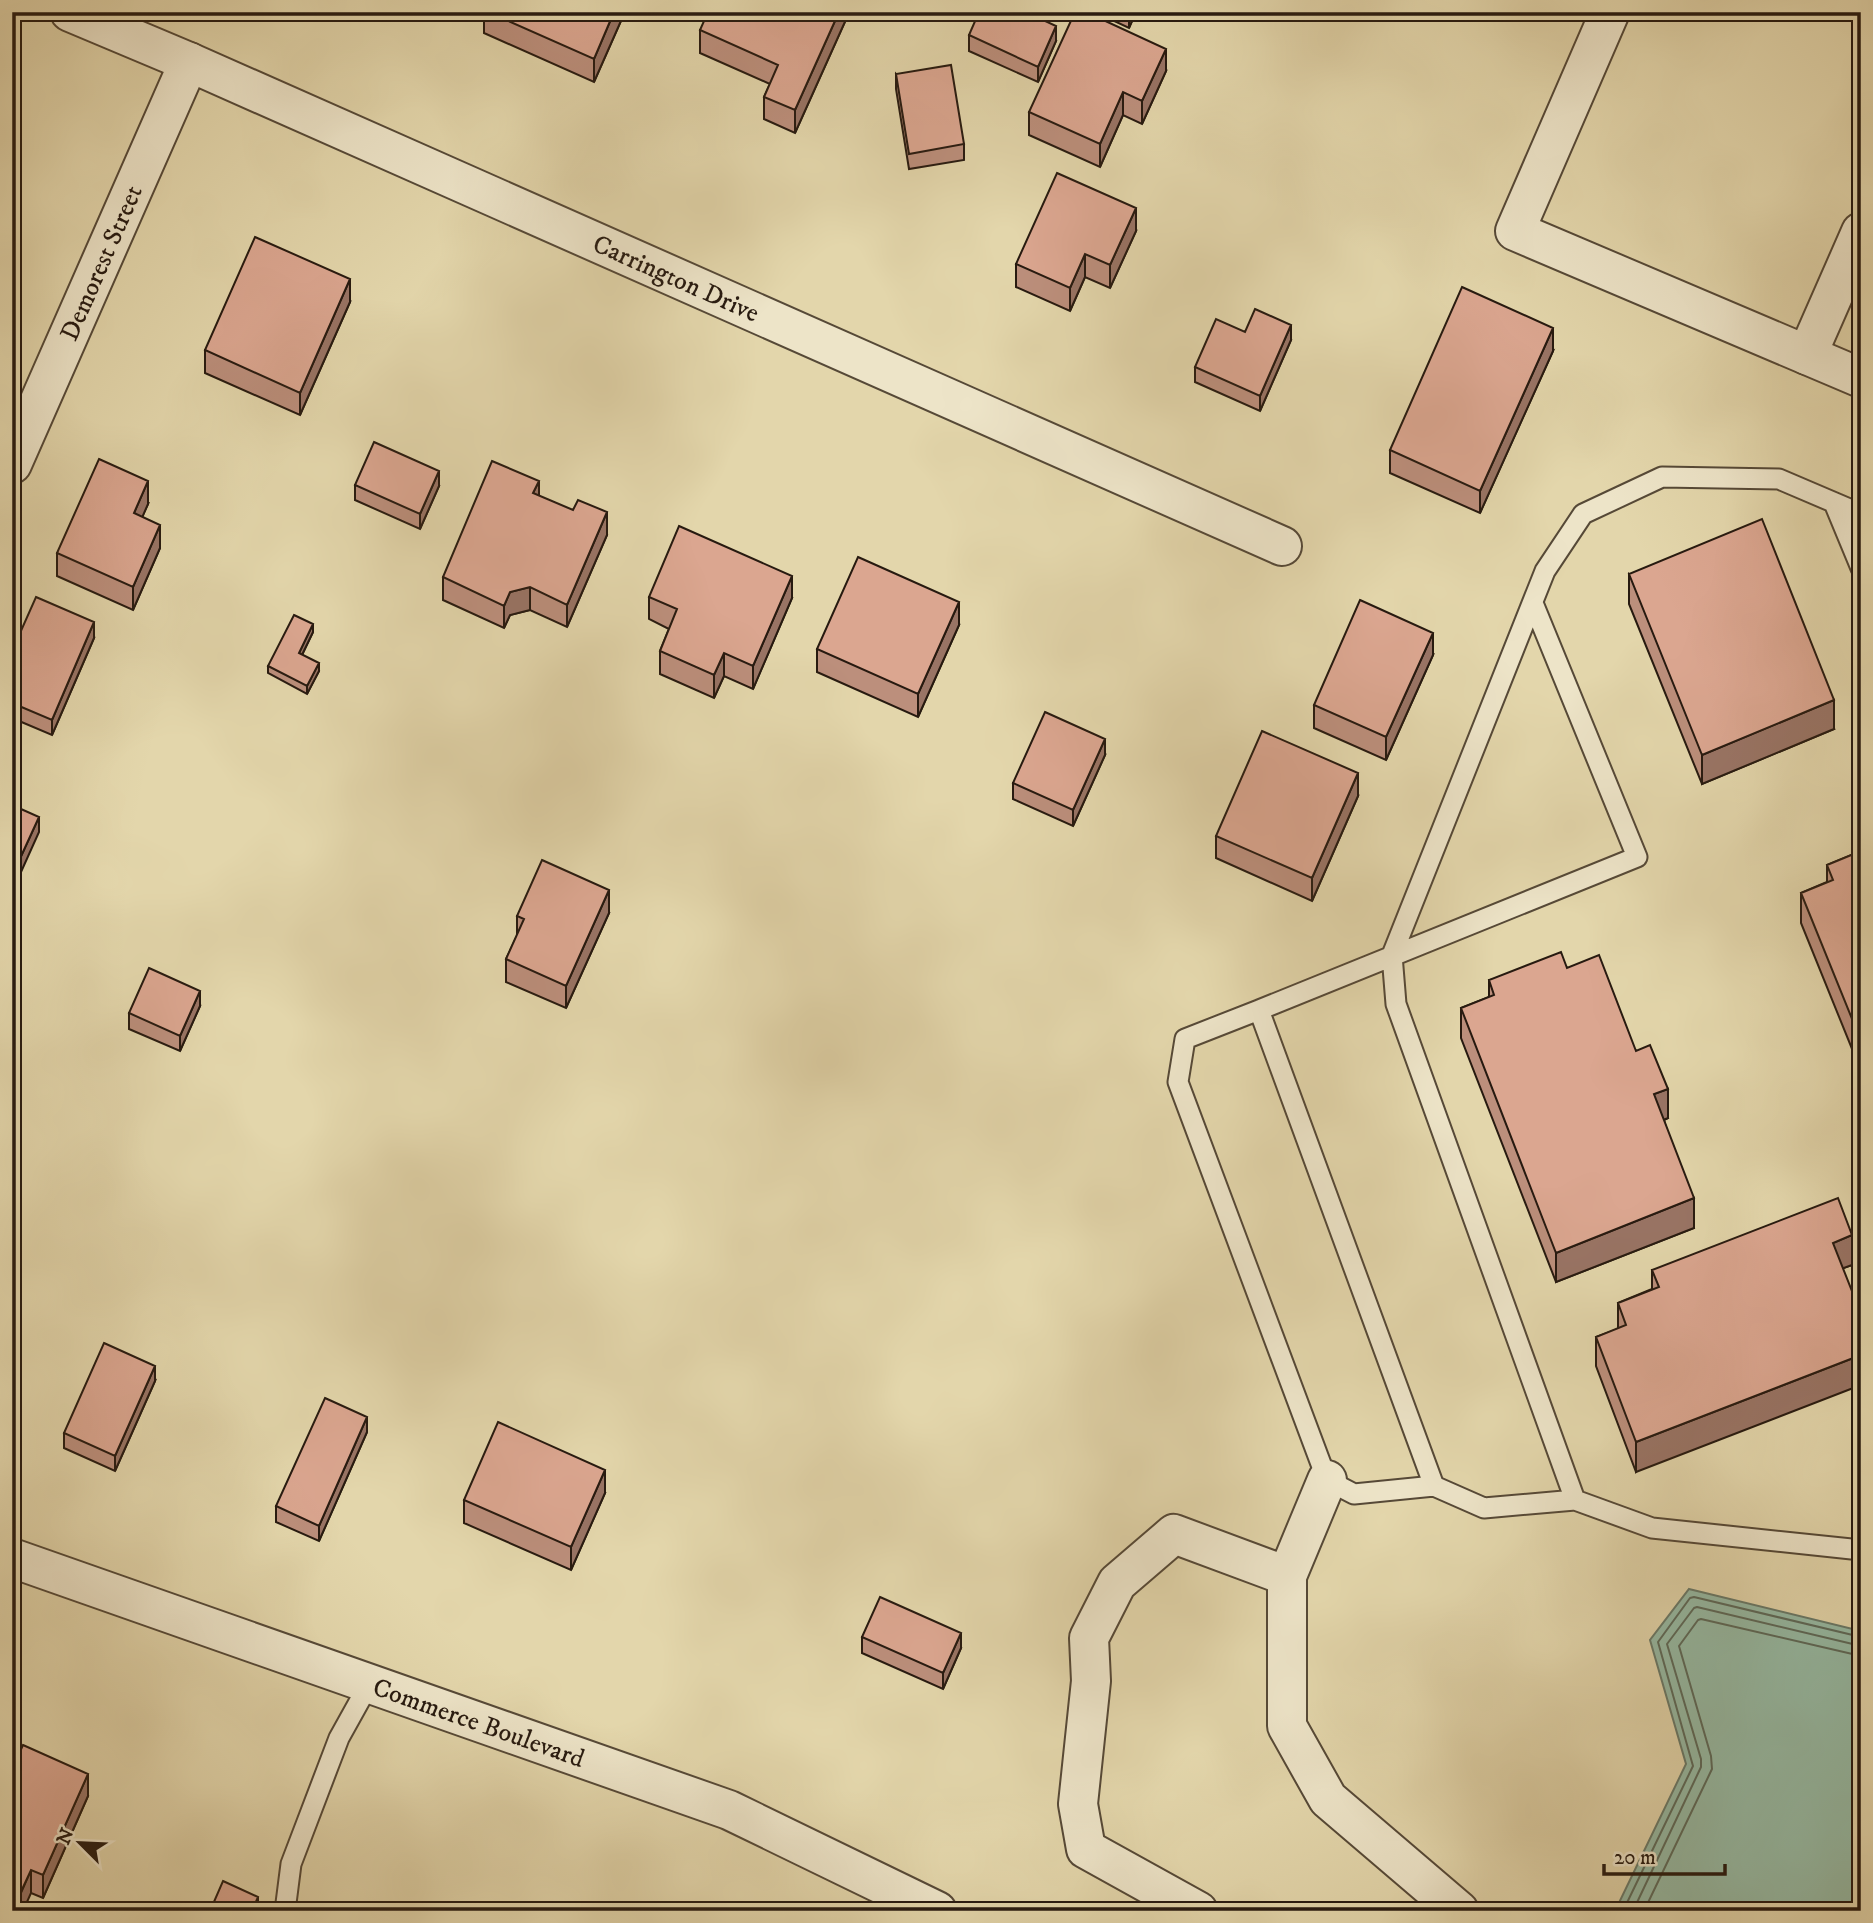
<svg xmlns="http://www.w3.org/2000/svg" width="1873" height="1923" font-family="'IM FELL DW Pica',serif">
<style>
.water{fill:#96baa4;stroke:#6a7a69;stroke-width:2}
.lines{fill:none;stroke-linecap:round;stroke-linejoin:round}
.shore{stroke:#5e6a5a;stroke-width:2}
.lane-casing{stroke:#564937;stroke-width:23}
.street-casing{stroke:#564937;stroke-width:42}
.lane{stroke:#ede4c8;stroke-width:19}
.street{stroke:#ede4c8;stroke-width:38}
.wall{fill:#bc8f7c;stroke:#271a10;stroke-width:2}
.shaded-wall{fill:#997465;stroke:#271a10;stroke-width:2}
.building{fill:#dba690;stroke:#271a10;stroke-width:2}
.labels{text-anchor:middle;stroke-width:7;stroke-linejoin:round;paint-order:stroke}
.street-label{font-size:26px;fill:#271a10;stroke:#ede4c8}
</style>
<rect width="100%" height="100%" fill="#e3d6ab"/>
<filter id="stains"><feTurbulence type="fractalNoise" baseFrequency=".00286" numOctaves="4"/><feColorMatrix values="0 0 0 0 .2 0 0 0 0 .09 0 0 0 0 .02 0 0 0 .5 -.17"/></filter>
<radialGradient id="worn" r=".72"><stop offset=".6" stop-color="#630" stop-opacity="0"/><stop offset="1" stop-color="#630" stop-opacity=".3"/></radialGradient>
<!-- water -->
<path class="water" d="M1689,1589L1861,1631V1911H1615L1686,1764L1650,1640Z"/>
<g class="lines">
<!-- shore -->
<path class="shore" d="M1623,1911L1693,1766L1658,1642L1690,1598L1694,1597L1861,1637
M1633,1911L1701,1767V1759L1667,1644L1694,1608L1697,1607L1861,1646
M1644,1911L1712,1769L1711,1756L1679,1646L1698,1620L1701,1619L1861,1656"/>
<!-- lane casing -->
<g class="lane-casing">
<path id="lane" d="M1834,503L1861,568
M1861,514L1779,479L1662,477L1583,514L1545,571L1392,955L1396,1004L1575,1500L1652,1528L1861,1550
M1533,603L1637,857L1259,1010L1434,1486L1484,1508L1575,1500
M1259,1010L1185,1039L1178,1082L1327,1480L1354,1494L1434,1486
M285,1911L291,1864L339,1738L369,1684"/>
</g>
<!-- street casing -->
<g class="street-casing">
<g id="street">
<path id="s1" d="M70,12L189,62L1282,546"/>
<path d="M1610,12L1515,231L1861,378"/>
<path d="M1807,355L1861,232"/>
<path id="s2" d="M12,464L189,62"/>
<path id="s3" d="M12,1558L729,1810L937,1911"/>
<path d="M1287,1576V1726L1328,1799L1459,1911"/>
<path d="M1198,1911L1086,1849L1078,1804L1091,1681L1089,1638L1117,1583L1174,1534L1287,1576L1327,1480"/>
</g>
</g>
<!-- lane -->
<use href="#lane" class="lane"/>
<!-- street -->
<use href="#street" class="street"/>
</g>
<!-- wall -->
<path class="wall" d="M484,12H624V14L594,82L484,33Z
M848,12V15L795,133L764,119V97L770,84L700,53V30Z
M1095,12H1136L1129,28Z
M969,35L1056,41L1038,82L969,51Z
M1166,71L1142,124L1123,115L1100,167L1029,135V112Z
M896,74L964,144V160L909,169L896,89Z
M1136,231L1110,288L1085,277L1070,311L1016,287V264Z
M350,302L300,415L205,373V350Z
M1245,332L1291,340L1260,411L1195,382V367Z
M1553,351L1480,513L1390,473V450Z
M355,485L439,486L420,529L355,500Z
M539,496L607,535L567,627L530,610L510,615L504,628L443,600V577Z
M148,504L142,517L160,548L133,610L57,576V553Z
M1629,574L1834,729L1702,784L1629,604Z
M649,597L792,598L753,689L724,676L714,698L660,674V651L669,629L649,619Z
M959,625L918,717L817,672V649Z
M313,632L302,655L319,671L307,694L268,673V666Z
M94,638L52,735L12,718V651Z
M1433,655L1386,760L1314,728V705Z
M1105,755L1073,826L1013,799V783Z
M1358,796L1312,901L1216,858V836Z
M1861,851V1071L1801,923V893L1827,882V865Z
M609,913L566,1008L506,982V959L517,936V916Z
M1567,968L1636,1051L1668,1118L1664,1120L1694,1228L1556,1282L1461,1038V1008L1489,997V980Z
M200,1006L180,1051L129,1029V1013Z
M1852,1265L1843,1268L1636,1472L1596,1366V1337L1618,1329V1303L1652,1289V1270Z
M155,1381L115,1471L64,1448V1433Z
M367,1432L319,1541L276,1522V1506Z
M605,1493L571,1570L464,1523V1500Z
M862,1637L961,1648L943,1689L862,1653Z
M12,1769L88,1796L43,1898L31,1893Z"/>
<!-- shaded-wall -->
<path class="shaded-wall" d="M614,12H624V14L594,82V59Z
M839,12H848V15L795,133V110Z
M1129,12H1136L1129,28Z
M1056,26V41L1038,82V67Z
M1166,49V71L1142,124V101Z
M1123,92V115L1100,167V144Z
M16,111V134L12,141V119Z
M1136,208V231L1110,288V265Z
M1085,254V277L1070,311V288Z
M350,279V302L300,415V393Z
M1291,325V340L1260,411V396Z
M1553,328V351L1480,513V491Z
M439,471V486L420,529V514Z
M148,481V504L134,536V513Z
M539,481V504L533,493Z
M607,512V535L567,627V605Z
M160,525V548L133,610V587Z
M792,576V598L753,689V666Z
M530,587V610L510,615L504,628V606L510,592Z
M959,602V625L918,717V694Z
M94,622V638L52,735V720Z
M313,624V632L299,661V653Z
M1433,633V655L1386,760V737Z
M724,653V676L714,698V675Z
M319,663V671L307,694V686Z
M1834,700V729L1702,784V755Z
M1105,739V755L1073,826V810Z
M1358,773V796L1312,901V878Z
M39,817V832L12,892V876Z
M609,890V913L566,1008V986Z
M200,991V1006L180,1051V1036Z
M1668,1089V1118L1654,1124V1094Z
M1694,1198V1228L1556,1282V1253Z
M1852,1235V1265L1833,1272V1243Z
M1861,1355V1385L1636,1472V1442Z
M155,1366V1381L115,1471V1456Z
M367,1417V1432L319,1541V1526Z
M605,1470V1493L571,1570V1547Z
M961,1633V1648L943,1689V1673Z
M88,1774V1796L43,1898V1875Z
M31,1870V1893L23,1911H13Z
M258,1897V1911H252Z"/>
<!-- building -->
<path class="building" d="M488,12H614L594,59Z
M708,12H839L795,110L764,97L778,65L700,30Z
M979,12H1026L1056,26L1038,67L969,35Z
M1075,12H1086L1166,49L1142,101L1123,92L1100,144L1029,112Z
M951,65L964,144L909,154L896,74Z
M1057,173L1136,208L1110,265L1085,254L1070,288L1016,264Z
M255,237L350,279L300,393L205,350Z
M1462,287L1553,328L1480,491L1390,450Z
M1255,309L1291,325L1260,396L1195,367L1216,319L1245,332Z
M374,442L439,471L420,514L355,485Z
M99,459L148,481L134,513L160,525L133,587L57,553Z
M492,461L539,481L533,493L573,510L578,500L607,512L567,605L530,587L510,592L504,606L443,577Z
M1762,519L1834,700L1702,755L1629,574Z
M679,526L792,576L753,666L724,653L714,675L660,651L677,609L649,597Z
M858,557L959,602L918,694L817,649Z
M36,597L94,622L52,720L12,703V651Z
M1360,600L1433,633L1386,737L1314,705Z
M294,615L313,624L299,653L319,663L307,686L268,666Z
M1045,712L1105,739L1073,810L1013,783Z
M1262,731L1358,773L1312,878L1216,836Z
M12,805L39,817L12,876Z
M1861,851V1041L1801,893L1833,880L1827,865Z
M542,860L609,890L566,986L506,959L524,919L517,916Z
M1561,952L1567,968L1599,955L1636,1051L1650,1045L1668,1089L1654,1094L1694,1198L1556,1253L1461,1008L1494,995L1489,980Z
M149,968L200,991L180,1036L129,1013Z
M1838,1198L1852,1235L1833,1243L1861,1314V1355L1636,1442L1596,1337L1626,1325L1618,1303L1659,1287L1652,1270Z
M104,1343L155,1366L115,1456L64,1433Z
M325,1398L367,1417L319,1526L276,1506Z
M498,1422L605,1470L571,1547L464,1500Z
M880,1597L961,1633L943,1673L862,1637Z
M23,1745L88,1774L43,1875L31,1870L12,1911V1769Z
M223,1881L258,1897L252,1911H210Z"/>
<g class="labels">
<!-- street labels -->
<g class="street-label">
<text dy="9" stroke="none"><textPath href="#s2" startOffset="220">Demorest Street</textPath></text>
<text dy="9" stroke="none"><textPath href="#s1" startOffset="662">Carrington Drive</textPath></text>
<text dy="9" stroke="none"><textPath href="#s3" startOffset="495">Commerce Boulevard</textPath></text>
</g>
</g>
<!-- margin -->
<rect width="1873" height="1923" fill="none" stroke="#e3d6ab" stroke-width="42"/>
<rect x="14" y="14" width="1845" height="1895" fill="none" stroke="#271a10" stroke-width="3.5"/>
<rect x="21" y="21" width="1831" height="1881" fill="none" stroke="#271a10" stroke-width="2"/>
<!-- north arrow -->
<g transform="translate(80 1843) rotate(294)" stroke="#ede4c8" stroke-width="5" paint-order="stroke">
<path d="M0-5L12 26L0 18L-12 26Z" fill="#271a10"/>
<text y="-10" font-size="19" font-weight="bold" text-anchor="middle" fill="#271a10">N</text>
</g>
<!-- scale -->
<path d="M1604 1864v10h121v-10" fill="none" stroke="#271a10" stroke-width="3.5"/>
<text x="1614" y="1864" font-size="21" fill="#271a10" stroke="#ede4c8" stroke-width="5" paint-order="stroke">20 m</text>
<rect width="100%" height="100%" filter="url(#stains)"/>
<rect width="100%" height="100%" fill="url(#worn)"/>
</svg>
